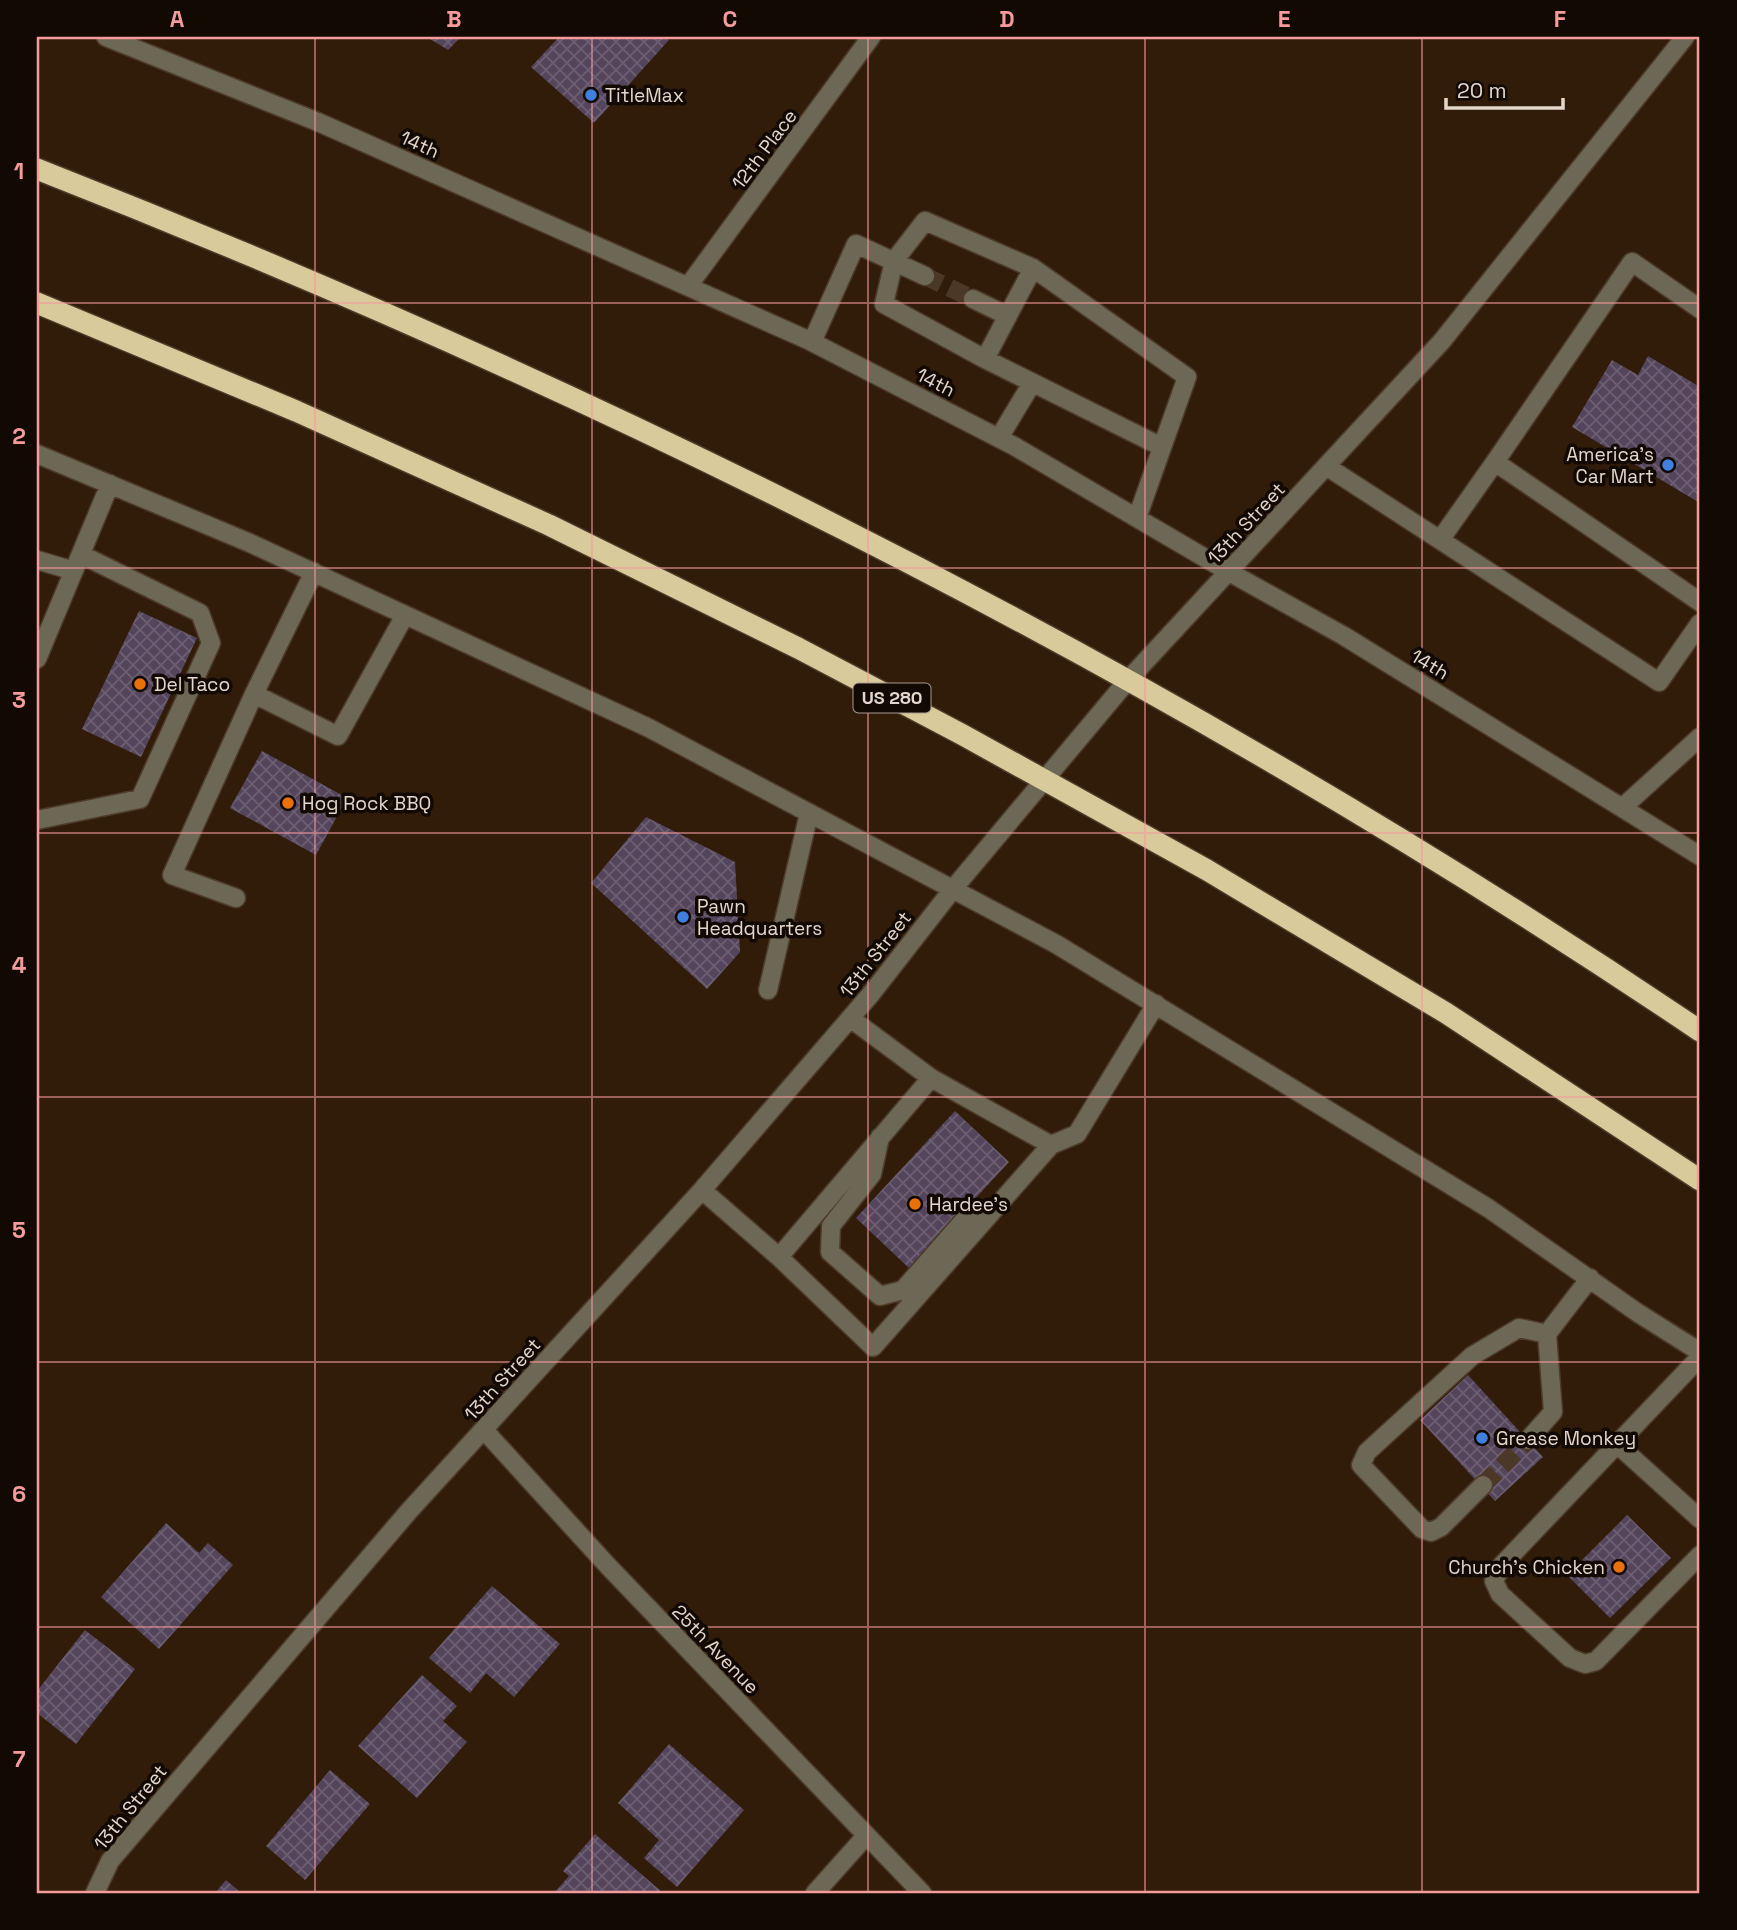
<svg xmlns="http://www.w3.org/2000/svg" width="1737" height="1930" font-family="'Space Grotesk',sans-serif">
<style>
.building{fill:url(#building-cross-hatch)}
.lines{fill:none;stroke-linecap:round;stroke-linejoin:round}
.minor-tunnel{stroke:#4b3826;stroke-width:18;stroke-dasharray:18 9;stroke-linecap:butt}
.minor-casing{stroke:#4d3a28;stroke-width:21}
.highway-casing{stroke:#4d3a28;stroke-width:24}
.minor{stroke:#6d6755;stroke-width:18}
.highway{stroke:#d8ca9b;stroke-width:21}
.grid{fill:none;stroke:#f59b9c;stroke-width:2;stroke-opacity:0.55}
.shop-dot{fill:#3f7fe0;stroke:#120903;stroke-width:2.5}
.food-dot{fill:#e8710a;stroke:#120903;stroke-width:2.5}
.labels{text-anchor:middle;stroke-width:7;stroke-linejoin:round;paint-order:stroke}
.shield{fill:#120903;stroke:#a69990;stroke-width:2}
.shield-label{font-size:18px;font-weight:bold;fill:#e5d7cc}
.poi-label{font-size:19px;fill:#e5d7cc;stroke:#120903;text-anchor:start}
.street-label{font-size:19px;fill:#e5d7cc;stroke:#120903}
.neatline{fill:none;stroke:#f59b9c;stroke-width:2.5}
.grid-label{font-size:23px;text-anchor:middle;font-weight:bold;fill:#f59b9c}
</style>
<defs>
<pattern id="building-cross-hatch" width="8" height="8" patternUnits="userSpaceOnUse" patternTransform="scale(1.75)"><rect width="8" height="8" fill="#55455c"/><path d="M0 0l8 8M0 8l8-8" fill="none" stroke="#6d5f72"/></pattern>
</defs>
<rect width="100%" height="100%" fill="#301c09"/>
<!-- building -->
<path class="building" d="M427,37H461L448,50Z
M559,37H665L669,40L594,123L531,67Z
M1648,356L1700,387V503L1572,427L1612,360L1638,375Z
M139,611L197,638L141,757L82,729Z
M262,751L347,798L316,855L230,808Z
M646,817L735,862L740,952L707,989L591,883Z
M955,1111L1009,1162L910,1269L856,1218Z
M1468,1375L1543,1457L1495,1501L1420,1420Z
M1627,1515L1671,1558L1610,1618L1567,1575Z
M166,1523L199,1553L208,1543L233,1565L159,1649L101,1597Z
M492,1586L560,1644L514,1697L486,1673L470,1693L429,1658Z
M85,1630L135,1669L76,1744L37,1713V1691Z
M422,1675L457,1706L443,1721L467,1742L417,1798L358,1746Z
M669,1744L744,1810L677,1887L644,1858L659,1840L618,1803Z
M330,1770L370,1804L305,1880L266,1846Z
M595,1834L663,1893H554L569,1876L563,1871Z
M226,1880L241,1893H215Z"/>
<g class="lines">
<!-- minor-tunnel -->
<path class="minor-tunnel" d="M925,276L973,299
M1483,1485L1528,1440"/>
<!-- minor casing -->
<g class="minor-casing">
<path id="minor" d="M106,37L318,122L808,340L1014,446L1229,572L1344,636L1700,856
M1033,268L985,359L884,304L894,261L925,221L1033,268L1187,377L1137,518
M689,285L871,37
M973,299L1008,316
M1700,309L1632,262L1495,462L1700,602
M812,342L856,244L925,276
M985,359L1162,447
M999,438L1032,383
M37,454L250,543L649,728L1056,944L1488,1208L1638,1313L1700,1352
M1326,466L1659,682L1700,623
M1440,540L1495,462
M37,560L74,571
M37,659L110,484
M254,694L338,736L405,615
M1623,807L1700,737
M37,820L140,799L211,643L200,613L82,555
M236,898L172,875L254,694L314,572
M768,990L809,813
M850,1018L931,1078L1051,1145
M880,1137L872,1174L831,1226L830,1252L880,1296L903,1290L966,1218L985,1220
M702,1190L779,1257L873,1347L1051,1145L1077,1134L1156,1004
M779,1257L931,1078
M1547,1334L1590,1278
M1700,1357L1502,1565L1494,1581L1500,1594L1570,1658L1585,1664L1596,1661L1700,1555
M484,1430L608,1566L922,1893
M1617,1444L1700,1519
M1483,1485L1441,1527L1431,1532L1422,1529L1361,1465L1367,1452L1472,1356L1519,1328L1547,1334L1553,1412L1528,1440
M95,1893L110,1861L409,1511L702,1190L871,994L953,889L1128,680L1442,341L1685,37
M815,1893L865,1837"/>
</g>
<!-- highway casing -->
<g class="highway-casing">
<path id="highway" d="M37,169C618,397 1182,681 1700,1031
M37,303L296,411L549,525L798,648L963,735L1207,870L1446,1013L1700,1180"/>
</g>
<!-- minor -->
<use href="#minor" class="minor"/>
<!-- highway -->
<use href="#highway" class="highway"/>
</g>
<!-- grid -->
<path class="grid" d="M315,37V1893M592,37V1893M868,37V1893M1145,37V1893M1422,37V1893M37,303H1700M37,568H1700M37,833H1700M37,1097H1700M37,1362H1700M37,1627H1700"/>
<!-- markers -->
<g class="shop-dot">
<circle cx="591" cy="95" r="7"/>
<circle cx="1668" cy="465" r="7"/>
<circle cx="683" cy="917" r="7"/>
<circle cx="1482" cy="1438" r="7"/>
</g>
<g class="food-dot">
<circle cx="140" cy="684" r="7"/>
<circle cx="288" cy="803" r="7"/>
<circle cx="915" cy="1204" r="7"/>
<circle cx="1619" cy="1567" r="7"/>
</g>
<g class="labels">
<!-- shield labels -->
<rect class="shield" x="853.5" y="683.5" width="77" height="29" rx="5"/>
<g class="shield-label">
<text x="892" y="704">US 280</text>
</g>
<!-- poi labels -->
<g class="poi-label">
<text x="605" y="102">TitleMax</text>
<text x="1654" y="461" text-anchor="end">America's<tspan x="1654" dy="22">Car Mart</tspan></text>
<text x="154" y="691">Del Taco</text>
<text x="302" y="810">Hog Rock BBQ</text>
<text x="697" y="913">Pawn<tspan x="697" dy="22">Headquarters</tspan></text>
<text x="929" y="1211">Hardee's</text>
<text x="1496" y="1445">Grease Monkey</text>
<text x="1605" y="1574" text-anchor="end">Church's Chicken</text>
</g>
<!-- street labels -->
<g class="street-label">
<text transform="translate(420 144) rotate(24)" y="7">14th</text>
<text transform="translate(764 149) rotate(-53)" y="7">12th Place</text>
<text transform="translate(936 382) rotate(27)" y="7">14th</text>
<text transform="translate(1246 523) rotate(-47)" y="7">13th Street</text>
<text transform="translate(1430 664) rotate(31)" y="7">14th</text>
<text transform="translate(875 954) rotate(-52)" y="7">13th Street</text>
<text transform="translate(502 1379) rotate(-48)" y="7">13th Street</text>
<text transform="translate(716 1649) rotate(46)" y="7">25th Avenue</text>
<text transform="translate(130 1807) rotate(-51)" y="7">13th Street</text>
</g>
</g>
<!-- border -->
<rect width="1737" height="1930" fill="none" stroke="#120903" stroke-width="77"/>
<!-- scale -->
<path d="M1446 98v10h117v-10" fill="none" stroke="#e5d7cc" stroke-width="3.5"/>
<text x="1457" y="98" font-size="21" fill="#e5d7cc" stroke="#120903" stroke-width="5" paint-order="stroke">20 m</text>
<rect x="38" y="38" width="1660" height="1854" class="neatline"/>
<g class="grid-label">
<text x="177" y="27">A</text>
<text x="454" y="27">B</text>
<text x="730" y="27">C</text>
<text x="1007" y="27">D</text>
<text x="1284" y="27">E</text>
<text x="1560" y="27">F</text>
<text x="19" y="179">1</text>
<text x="19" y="444">2</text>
<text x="19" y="708">3</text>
<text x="19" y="973">4</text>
<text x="19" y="1238">5</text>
<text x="19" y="1502">6</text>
<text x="19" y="1767">7</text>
</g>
</svg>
